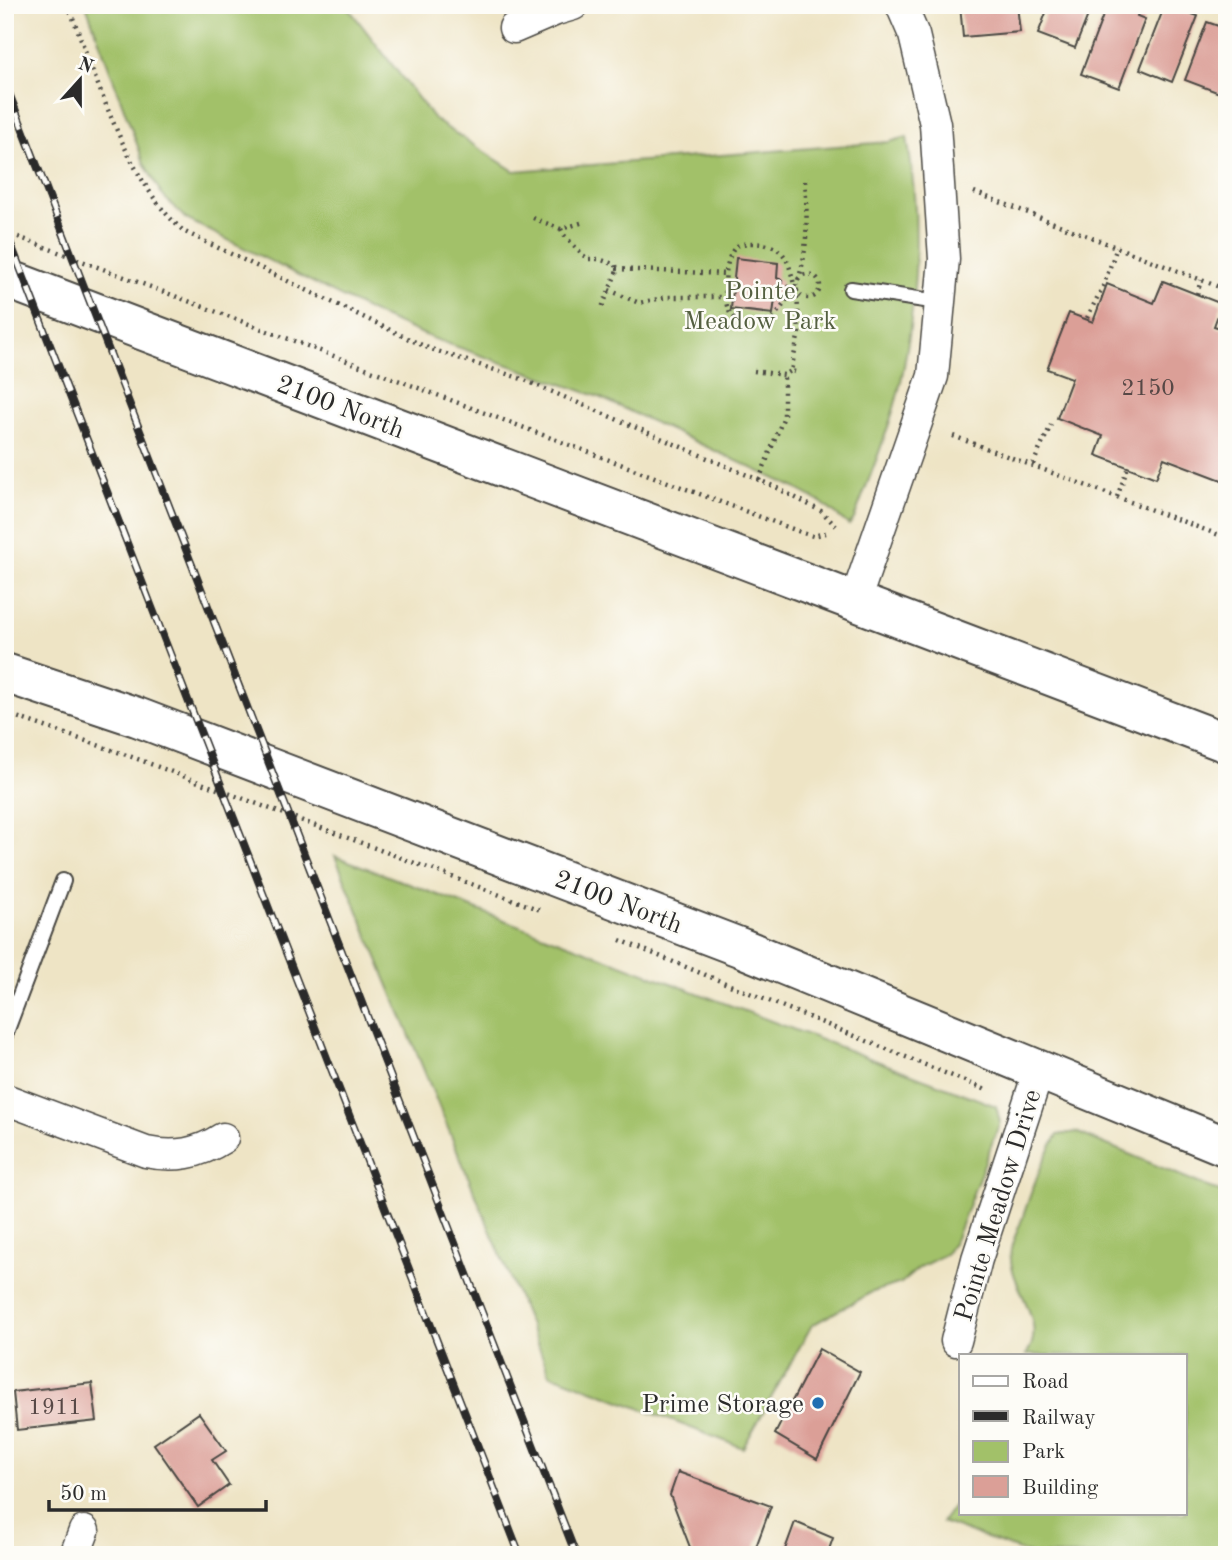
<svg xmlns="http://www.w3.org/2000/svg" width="1232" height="1560" font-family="'Old Standard TT',serif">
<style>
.green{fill:#a2c169;stroke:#66764a;stroke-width:2}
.building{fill:#db9f97}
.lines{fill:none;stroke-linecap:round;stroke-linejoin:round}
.service-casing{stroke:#484742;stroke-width:18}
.minor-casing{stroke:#484742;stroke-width:33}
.trunk-casing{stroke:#484742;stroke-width:42}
.path{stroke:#484742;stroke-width:4.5;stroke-dasharray:2 5;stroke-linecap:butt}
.service{stroke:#fff;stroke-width:14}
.minor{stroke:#fff;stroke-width:30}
.trunk{stroke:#fff;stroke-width:38}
.rail-casing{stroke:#2b2b2b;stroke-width:8}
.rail{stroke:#fdfcf7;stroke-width:5;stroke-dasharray:16;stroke-linecap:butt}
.poi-dot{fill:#1f6fb2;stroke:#fdfcf7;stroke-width:2.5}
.labels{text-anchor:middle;stroke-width:5;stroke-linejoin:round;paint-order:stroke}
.number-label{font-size:23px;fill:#574846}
.park-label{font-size:26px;fill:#556041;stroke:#fdfcf7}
.street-label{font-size:26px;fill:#2b2b2b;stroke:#fdfcf7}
.poi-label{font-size:26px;fill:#2b2b2b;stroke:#fdfcf7;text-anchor:end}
</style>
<rect width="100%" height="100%" fill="#fdfcf7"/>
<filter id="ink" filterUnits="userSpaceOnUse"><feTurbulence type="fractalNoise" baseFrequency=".0143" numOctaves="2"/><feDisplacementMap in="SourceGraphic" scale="14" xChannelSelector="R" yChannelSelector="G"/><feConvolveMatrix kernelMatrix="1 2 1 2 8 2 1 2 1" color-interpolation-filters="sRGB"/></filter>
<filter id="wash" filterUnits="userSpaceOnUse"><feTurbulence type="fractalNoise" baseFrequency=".00686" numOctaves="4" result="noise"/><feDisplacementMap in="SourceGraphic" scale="28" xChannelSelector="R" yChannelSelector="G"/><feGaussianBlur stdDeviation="1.57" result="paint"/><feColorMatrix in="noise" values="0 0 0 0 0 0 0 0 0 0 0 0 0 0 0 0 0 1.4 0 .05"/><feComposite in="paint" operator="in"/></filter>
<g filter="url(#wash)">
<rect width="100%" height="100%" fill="#eee4c5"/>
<!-- green -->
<path class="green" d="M86,5H346L435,120L514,171L889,142L907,137C920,212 918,291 904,366C895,418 872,469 854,519L849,525L822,503L795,488L599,397L432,338L380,316L186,219L162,195L144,163Z
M335,856L996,1106L1000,1122L956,1238L946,1254L920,1267L901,1283L870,1293L812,1325L743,1448L550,1374Z
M1076,1132L1227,1195V1555H1032L942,1522L961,1496V1513H1185V1355H1026C1051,1320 1006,1286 1011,1249C1013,1239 1019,1228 1022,1219C1032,1190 1041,1161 1058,1135Z"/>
<g id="blocks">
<!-- building -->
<path class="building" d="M960,5H1017L1020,32L963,37Z
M1049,5H1092L1075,48L1038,34Z
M1107,5H1140L1137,16L1145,19L1119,88L1081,74Z
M1165,5L1198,16L1172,82L1140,69Z
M1207,22L1227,29V82L1222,94L1185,80Z
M736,258L778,263L777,278L782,280L781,289L780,299H775L773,314L731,309Z
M1163,281L1222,304L1214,326L1227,330V482L1164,458L1156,478L1096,455L1103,436L1057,418L1072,378L1047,369L1069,313L1093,322L1107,284L1154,303Z
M819,1349L860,1372L817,1459L775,1434Z
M92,1383L97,1421L17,1430L13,1392Z
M199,1413L226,1451L212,1460L229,1485L198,1507L154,1444Z
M678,1472L771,1506L753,1555H693L670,1495Z
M795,1522L833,1538L827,1555H783Z"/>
</g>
</g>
<g filter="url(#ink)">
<use href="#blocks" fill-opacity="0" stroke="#484742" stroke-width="2"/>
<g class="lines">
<!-- service casing -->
<g class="service-casing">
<path id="service" d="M851,289L938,302
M5,1035L63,881"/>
</g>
<!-- minor casing -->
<g class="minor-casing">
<path id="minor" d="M514,28L556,10L573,5
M855,601L933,376L944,259L935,124L914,35L901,5
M5,1099L146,1152C175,1158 198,1154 223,1138
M956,1341L977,1259L1039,1070
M75,1555L84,1531"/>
</g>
<!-- trunk casing -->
<g class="trunk-casing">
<path id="trunk" d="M5,278L1227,743
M5,673L137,717L742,948L1227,1147"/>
</g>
<!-- path -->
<path class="path" d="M68,5C95,73 128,186 185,232L428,348L522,379L773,486L821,511L836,526
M974,192L1227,290
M533,218L561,229L584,222
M561,229L564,235L587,259H599L616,265L617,271L601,310
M5,232L803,533L813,536L826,533
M751,243C784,244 788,257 794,285C785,306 769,332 741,321C737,319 731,316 729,311C722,299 724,256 736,247C740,244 746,243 751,243Z
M616,269L726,274
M796 286a12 12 0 1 1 24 0a12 12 0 1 1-24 0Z
M798,280C809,249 807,212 805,180L809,179
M781,289L794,285
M609,290L639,303L667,297H726
M1197,294L1201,280
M1087,318L1104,284L1117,247
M754,371L784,375L791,371
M795,372L791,371L799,332L797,290
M953,436L1227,538
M1033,464L1051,425
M759,480L784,416V375
M1117,497L1128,467
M5,713L132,757L543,911
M620,940L989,1091"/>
<!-- service -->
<use href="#service" class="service"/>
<!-- minor -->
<use href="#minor" class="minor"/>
<!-- trunk -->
<use href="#trunk" class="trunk"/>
<!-- rail casing -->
<g class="rail-casing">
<path id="rail" d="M5,83L576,1555
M5,229L520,1555"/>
</g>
<!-- rail -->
<use href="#rail" class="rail"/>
</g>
</g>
<!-- markers -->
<circle class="poi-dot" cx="818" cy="1403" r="7"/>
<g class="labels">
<!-- number labels -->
<g class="number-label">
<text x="1148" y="395">2150</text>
<text x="55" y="1414">1911</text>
</g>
<!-- park labels -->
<g class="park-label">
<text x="760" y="299">Pointe<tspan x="760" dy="30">Meadow Park</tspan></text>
</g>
<!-- street labels -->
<g class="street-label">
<text transform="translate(341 406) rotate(21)" y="9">2100 North</text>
<text transform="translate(619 901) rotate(21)" y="9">2100 North</text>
<text transform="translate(997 1205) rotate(-73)" y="9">Pointe Meadow Drive</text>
</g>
<!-- poi labels -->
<g class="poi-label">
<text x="804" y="1412">Prime Storage</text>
</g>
</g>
<!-- margin -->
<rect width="1232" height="1560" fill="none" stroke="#fdfcf7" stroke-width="28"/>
<!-- legend -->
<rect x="959" y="1354" width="228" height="161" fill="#fdfcf7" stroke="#a9a8a5" stroke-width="2"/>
<rect x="973" y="1376" width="35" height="10" fill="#ffffff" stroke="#a9a8a5" stroke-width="2"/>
<text x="1022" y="1388" font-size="21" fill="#2b2b2b">Road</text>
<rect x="973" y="1411" width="35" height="10" fill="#2b2b2b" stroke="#a9a8a5" stroke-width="2"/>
<text x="1022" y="1424" font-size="21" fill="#2b2b2b">Railway</text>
<rect x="973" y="1441" width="35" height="21" fill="#a2c169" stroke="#a9a8a5" stroke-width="2"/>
<text x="1022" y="1458" font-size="21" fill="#2b2b2b">Park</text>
<rect x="973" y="1476" width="35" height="21" fill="#db9f97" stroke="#a9a8a5" stroke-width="2"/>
<text x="1022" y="1494" font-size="21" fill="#2b2b2b">Building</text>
<!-- north arrow -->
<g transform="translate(80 80) rotate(21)" stroke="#fdfcf7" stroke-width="5" paint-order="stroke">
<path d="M0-5L12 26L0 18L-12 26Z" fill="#2b2b2b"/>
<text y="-10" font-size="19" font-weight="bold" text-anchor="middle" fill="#2b2b2b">N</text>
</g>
<!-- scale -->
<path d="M49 1500v10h217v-10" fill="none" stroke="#2b2b2b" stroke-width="3.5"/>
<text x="60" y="1500" font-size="21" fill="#2b2b2b" stroke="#fdfcf7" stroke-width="5" paint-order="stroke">50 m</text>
</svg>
